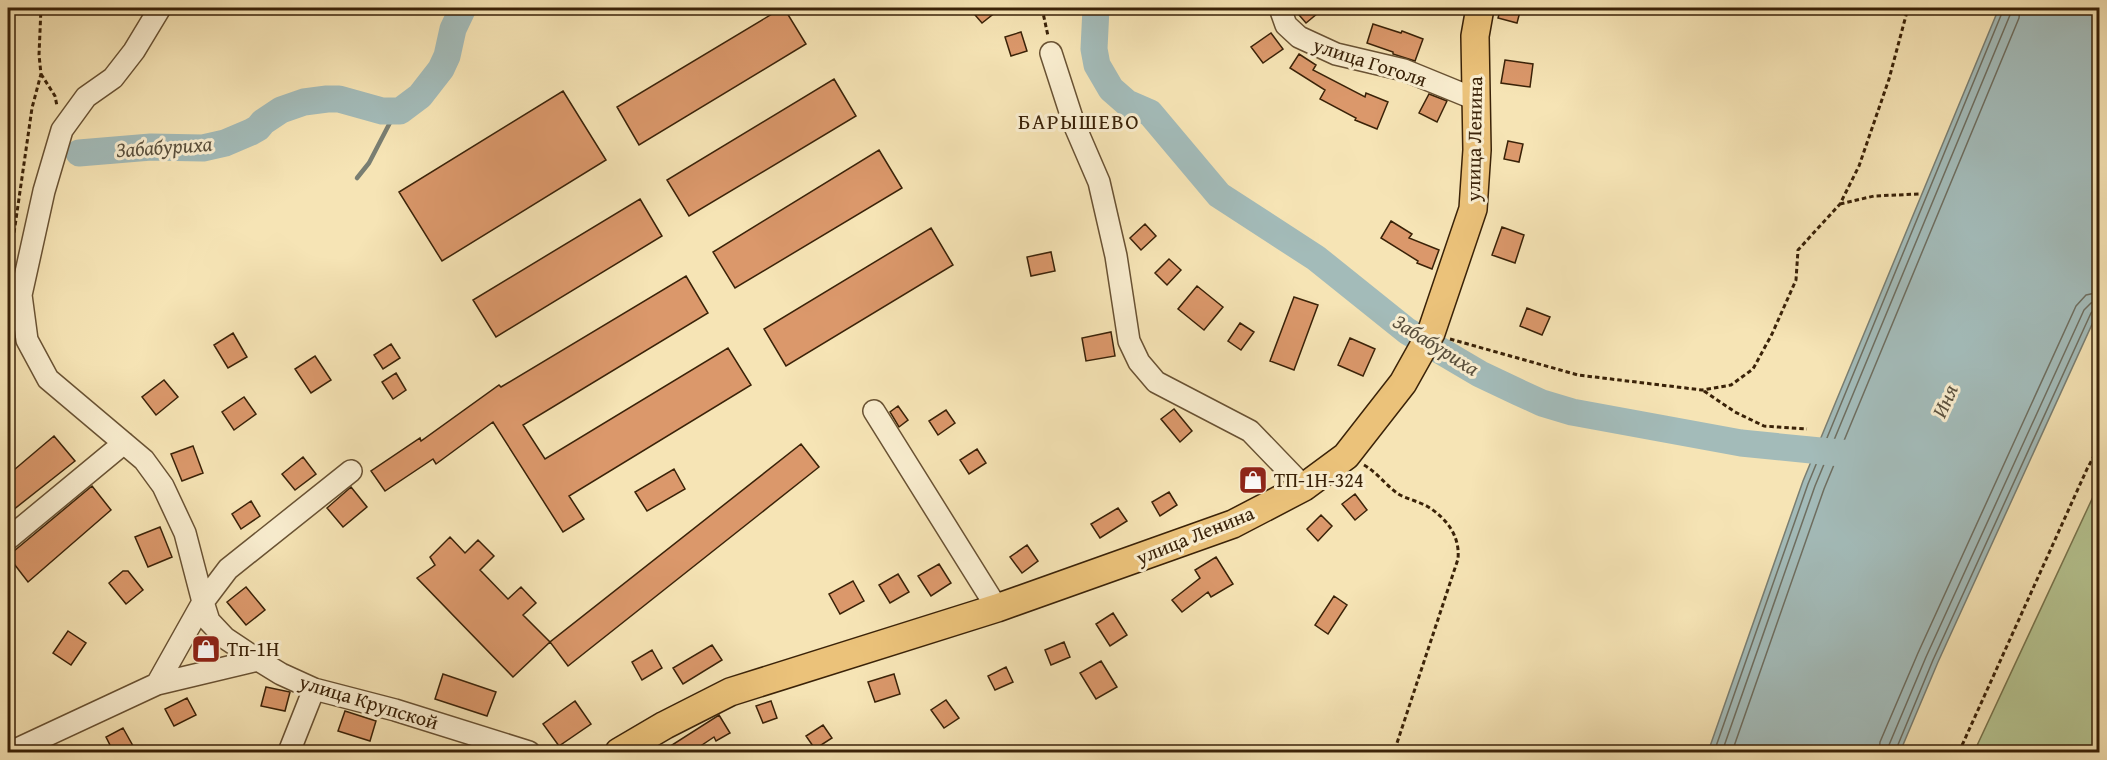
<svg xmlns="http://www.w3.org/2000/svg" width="2107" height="760" font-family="'Gentium Book Plus',serif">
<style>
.green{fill:#b6c592;stroke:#78744d;stroke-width:1.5}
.water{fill:#a3bbb9;stroke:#797e72;stroke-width:1.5}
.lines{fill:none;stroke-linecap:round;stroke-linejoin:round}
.shore{stroke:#6e6e60;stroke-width:1.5}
.stream{stroke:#797e72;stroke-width:4.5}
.river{stroke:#a3bbb9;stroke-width:27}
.building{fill:#db986b;stroke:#3a2208;stroke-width:1.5}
.minor-casing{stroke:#695233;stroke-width:24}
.major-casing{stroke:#3a2208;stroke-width:30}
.path{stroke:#3a2208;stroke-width:3;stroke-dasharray:4.5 3;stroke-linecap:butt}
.minor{stroke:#f9edcf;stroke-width:21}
.major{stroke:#ebc27a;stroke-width:27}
.labels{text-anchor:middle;stroke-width:6;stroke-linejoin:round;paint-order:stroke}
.street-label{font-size:20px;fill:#3a2208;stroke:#f9edcf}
.poi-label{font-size:20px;fill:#3a2208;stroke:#f9edcf;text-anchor:start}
.water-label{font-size:21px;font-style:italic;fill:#5a503d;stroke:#f9edcf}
.quarter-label{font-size:22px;letter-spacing:1.5px;fill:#3a2208;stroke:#f9edcf}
</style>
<rect width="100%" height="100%" fill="#f6e4b5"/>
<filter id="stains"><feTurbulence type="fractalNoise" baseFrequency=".00333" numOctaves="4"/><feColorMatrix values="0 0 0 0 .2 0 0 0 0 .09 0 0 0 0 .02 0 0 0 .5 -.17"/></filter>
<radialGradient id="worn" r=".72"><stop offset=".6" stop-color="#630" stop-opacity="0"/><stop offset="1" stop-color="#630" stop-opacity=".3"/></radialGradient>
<!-- green -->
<path class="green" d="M2099,484V752H1974Z"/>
<!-- water -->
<path class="water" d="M1999,8H2099V309L1938,662L1900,752H1708L1803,481Z"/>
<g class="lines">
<!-- shore -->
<path class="shore" d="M1714,752L1808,484L2004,8
M1722,752L1815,486L2010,15L2011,8
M1732,752L1824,489L2019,18L2020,8
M1879,752L1880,742L1918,653L2076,306L2086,295L2100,292
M1888,752L1889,745L1926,657L2084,310L2091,303L2100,301
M1895,752L1933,660L2091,313L2094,310L2100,309"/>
<!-- stream -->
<path class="stream" d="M357,178L369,163L396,111"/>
<!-- river -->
<path class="river" d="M1096,8L1094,49L1097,65L1111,89L1127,103L1150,113L1219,195L1316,258L1407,331L1480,374L1518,392L1542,403L1572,412L1741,443L1851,454
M79,153L151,147L203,148L225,143L251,132L258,128L263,122L281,110L304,102L327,99H339L382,111H400L420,96L441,69L447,56L453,29L463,8"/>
</g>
<!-- building -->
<path class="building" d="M782,8H784L806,44L639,145L617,107Z
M969,8H1001L982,23Z
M1293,8H1324L1306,23Z
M1501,8H1521L1517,23L1498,18Z
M1373,24L1401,33L1402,31L1423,39L1415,61L1393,54V52L1367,43Z
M1021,32L1027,51L1011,56L1005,37Z
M1271,33L1283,49L1263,63L1251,47Z
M1299,54L1316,65L1313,70L1365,97L1366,93L1388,102L1377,129L1355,120L1356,118L1320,99L1325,90L1290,68Z
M1505,60L1533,64L1530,87L1501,83Z
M834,79L856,116L689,216L667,180Z
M563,91L606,160L442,261L399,192Z
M1429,94L1447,101L1437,122L1419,113Z
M1508,141L1523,144L1519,162L1504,159Z
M879,150L902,188L735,288L713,252Z
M640,199L662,236L496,337L473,300Z
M1391,221L1412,234L1409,238L1439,250L1432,269L1417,263L1418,261L1381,238Z
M1145,224L1156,236L1141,250L1130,238Z
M1502,227L1524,235L1515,263L1492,255Z
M931,228L953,265L786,366L764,329Z
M1051,252L1055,271L1031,276L1027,257Z
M1169,259L1181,270L1167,285L1155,273Z
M686,276L708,313L523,425L545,459L728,348L751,385L569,496L584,519L563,532L493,422L436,464L433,459L385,491L371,471L420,438L421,441L499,385L501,387Z
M1197,286L1223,307L1204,330L1178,309Z
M1294,297L1318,305L1294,370L1270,361Z
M1527,308L1550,317L1542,335L1520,326Z
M1240,323L1254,332L1241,350L1228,341Z
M1111,332L1115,356L1086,361L1082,338Z
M233,333L247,357L228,368L214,345Z
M1350,338L1375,349L1363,376L1338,365Z
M391,344L400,358L383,369L374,355Z
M315,356L331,380L311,393L295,369Z
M396,373L406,390L393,399L382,382Z
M164,380L178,397L156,415L142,397Z
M244,397L256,414L234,430L222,412Z
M898,406L908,420L899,427L890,412Z
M1174,409L1192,431L1180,442L1161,419Z
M946,410L955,423L938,435L929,421Z
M54,436L75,461L8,514V475Z
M801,444L819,467L568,666L550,642Z
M193,446L203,473L182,481L171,454Z
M977,449L986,463L969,474L960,460Z
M303,457L316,474L295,490L282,474Z
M674,469L685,489L647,511L635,492Z
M92,486L111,510L28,582L8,556Z
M351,487L367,507L343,527L327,508Z
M1169,492L1177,505L1160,516L1152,502Z
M1355,494L1367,510L1355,520L1342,504Z
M251,501L260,516L241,529L232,514Z
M1118,508L1127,521L1100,538L1091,524Z
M1321,515L1332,526L1318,541L1307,529Z
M160,527L172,557L148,567L135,537Z
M450,537L465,553L478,540L494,556L480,570L508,599L521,587L536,603L523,615L550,642L513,677L417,578L435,565L430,557Z
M1027,545L1038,561L1022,573L1010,557Z
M1216,557L1233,584L1211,597L1208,592L1182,612L1172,600L1200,578L1195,570Z
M939,564L951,583L931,596L918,576Z
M123,571H128L143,590L126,604L109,583Z
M898,574L909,592L890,603L879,585Z
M853,581L864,601L840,614L829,594Z
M246,587L265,610L246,625L227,602Z
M1334,596L1347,605L1328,634L1315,625Z
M1113,613L1127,635L1110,646L1096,624Z
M68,631L86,643L71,665L53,653Z
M1064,642L1070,657L1051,665L1045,650Z
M712,645L722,660L683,684L673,668Z
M652,650L662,668L642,680L632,662Z
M1101,661L1117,687L1096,699L1080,673Z
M1006,667L1013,682L995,690L988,676Z
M443,674L496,692L487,716L435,699Z
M894,674L900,694L875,702L868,682Z
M266,687L290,692L285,711L261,706Z
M187,698L196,715L174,726L165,709Z
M946,700L959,718L944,728L931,710Z
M575,701L591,724L559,746L543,724Z
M771,701L777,718L763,723L756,706Z
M345,711L376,721L370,741L338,731Z
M719,715L730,733L716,741L714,737L690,753H677L672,745Z
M823,725L832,738L815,749L806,736Z
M123,728L137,753H114L106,737Z"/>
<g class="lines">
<!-- minor casing -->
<g class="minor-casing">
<path id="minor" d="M1280,8L1286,25L1299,37L1336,54L1404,70L1475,99
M1051,53L1074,124L1099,182L1116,256L1129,341L1139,362L1156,382L1250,431L1304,487
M874,411L997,608
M8,539L124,443
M258,660L225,638L209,621L203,602L228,569L351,471
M157,684L203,602L185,533L163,486L144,460L48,379L27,340L21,295L44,191L62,130L86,97L113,78L134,51L160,8
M11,752L157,684L258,660L281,674L314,689L395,710L529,752
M289,752L314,689"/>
</g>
<!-- major casing -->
<g class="major-casing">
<path id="major" d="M619,752L665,725L730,692L997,608L1233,524L1304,487L1346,456L1403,383L1431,333L1473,209L1477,150L1475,36L1480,8"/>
</g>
<!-- path -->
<path class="path" d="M1042,8L1048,36
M41,74L55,96L57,106
M1840,204L1874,196L1919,194
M8,262L13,240L32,108L41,74L39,55L41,8
M1450,339L1578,375L1702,390L1731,385L1753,369L1772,334L1796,280L1798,250L1840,204L1859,166L1889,79L1908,8
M1704,391L1735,412L1764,426L1807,429
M1364,465C1378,473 1387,487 1400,495C1410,500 1421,502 1430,508C1448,520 1460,537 1458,559L1394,752
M1959,752L2087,469L2100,445"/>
<!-- minor -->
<use href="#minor" class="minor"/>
<!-- major -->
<use href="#major" class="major"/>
</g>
<!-- icons -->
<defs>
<g id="shop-square" transform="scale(1.5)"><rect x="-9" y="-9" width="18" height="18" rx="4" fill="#8f2418" stroke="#f9edcf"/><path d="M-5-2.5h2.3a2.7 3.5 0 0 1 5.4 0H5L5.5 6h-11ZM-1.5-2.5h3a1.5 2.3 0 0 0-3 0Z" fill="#fff"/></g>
</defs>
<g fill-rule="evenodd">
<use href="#shop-square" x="1253" y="480"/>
<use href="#shop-square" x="206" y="649"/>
</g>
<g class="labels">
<!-- street labels -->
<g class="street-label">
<text transform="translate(1370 62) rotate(18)" y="7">улица Гоголя</text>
<text transform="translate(1474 139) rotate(-89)" y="7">улица Ленина</text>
<text transform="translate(1195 535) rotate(-22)" y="7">улица Ленина</text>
<text transform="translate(369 702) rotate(17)" y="7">улица Крупской</text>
</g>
<!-- poi labels -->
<g class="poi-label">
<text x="1274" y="487">ТП-1Н-324</text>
<text x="227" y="656">Тп-1Н</text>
</g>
<!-- water labels -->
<g class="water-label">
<text transform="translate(164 147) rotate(-4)" y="7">Забабуриха</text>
<text transform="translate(1436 345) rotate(32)" y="7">Забабуриха</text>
<text transform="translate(1945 401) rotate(-66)" y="7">Иня</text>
</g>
<!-- quarter labels -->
<g class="quarter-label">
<text x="1079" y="129">БАРЫШЕВО</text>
</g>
</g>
<!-- margin -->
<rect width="2107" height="760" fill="none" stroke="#f6e4b5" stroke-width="30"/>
<rect x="9" y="9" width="2089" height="742" fill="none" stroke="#3a2208" stroke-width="3"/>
<rect x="15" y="15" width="2077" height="730" fill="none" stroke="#3a2208" stroke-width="1.5"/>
<rect width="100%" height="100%" filter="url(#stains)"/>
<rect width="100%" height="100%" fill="url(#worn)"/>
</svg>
